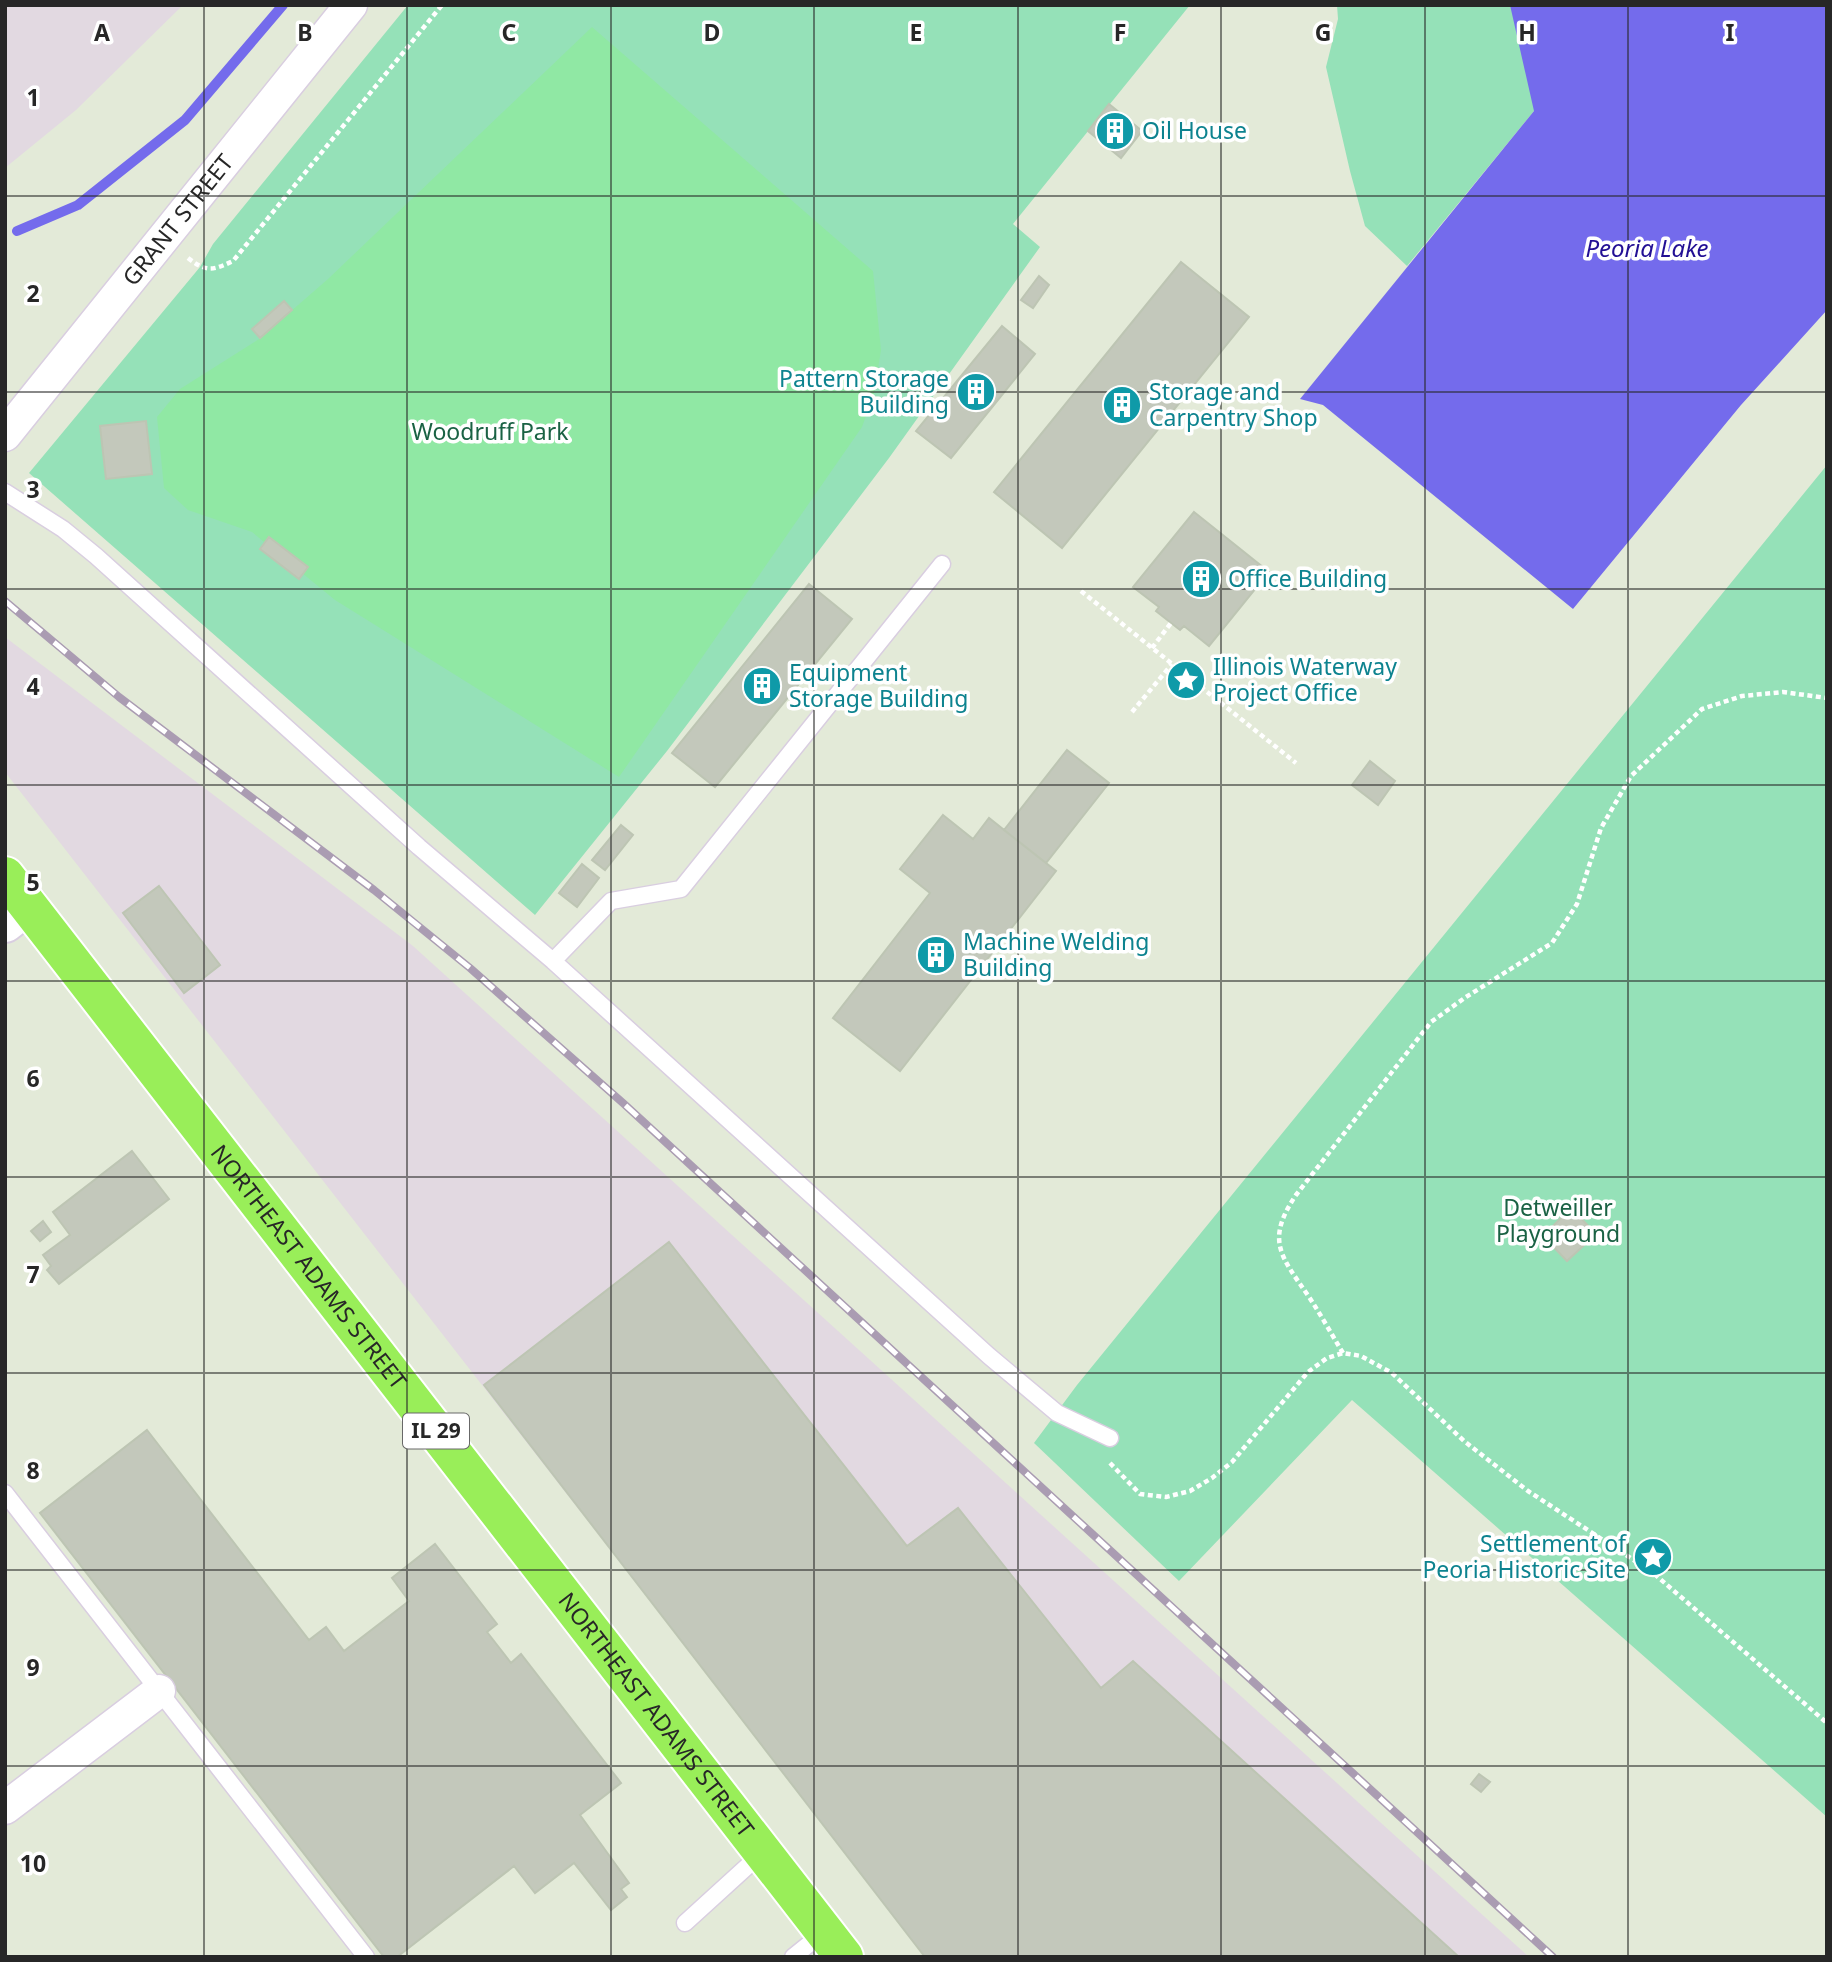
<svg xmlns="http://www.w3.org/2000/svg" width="1832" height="1962" font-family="'Noto Sans',sans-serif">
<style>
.industrial{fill:#e2d9e1}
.green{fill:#95e1b8}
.pitch{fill:#90e8a4}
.water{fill:#746bec}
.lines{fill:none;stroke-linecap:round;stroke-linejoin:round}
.stream{stroke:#746bec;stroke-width:10}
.building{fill:#c3c8bb;stroke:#bdc5b3;stroke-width:2}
.lane-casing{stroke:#d9cee0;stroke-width:19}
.street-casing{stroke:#d9cee0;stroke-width:35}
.secondary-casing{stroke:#d9cee0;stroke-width:42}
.primary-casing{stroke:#fff;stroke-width:42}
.path{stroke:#fff;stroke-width:4.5;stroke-dasharray:5 3.5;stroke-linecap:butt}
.lane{stroke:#fff;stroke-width:16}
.street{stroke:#fff;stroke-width:32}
.secondary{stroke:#fff;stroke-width:38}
.primary{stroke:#99ee59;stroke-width:38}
.rail-casing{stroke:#aa9cb2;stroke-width:8}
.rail{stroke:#fff;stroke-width:5;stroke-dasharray:16;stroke-linecap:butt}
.grid{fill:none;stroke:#272727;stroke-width:2;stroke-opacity:0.55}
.labels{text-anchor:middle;stroke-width:7;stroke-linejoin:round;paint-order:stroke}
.shield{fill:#fff;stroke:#686868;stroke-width:2}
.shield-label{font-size:21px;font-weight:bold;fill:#272727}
.culture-label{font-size:23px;fill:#0d838f;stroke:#fff;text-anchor:start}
.street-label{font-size:23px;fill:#272727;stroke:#fff}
.park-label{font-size:23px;fill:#1a6244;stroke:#fff}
.water-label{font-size:24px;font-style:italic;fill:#220f94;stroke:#fff}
.grid-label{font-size:23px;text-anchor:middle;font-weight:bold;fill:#272727;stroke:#fff;stroke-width:7;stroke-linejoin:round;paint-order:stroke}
</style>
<rect width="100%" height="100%" fill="#e3ead8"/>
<!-- industrial -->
<path class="industrial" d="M5,5H183L76,110L5,168Z
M5,637L413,946L1529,1957H927L5,772Z"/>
<!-- green -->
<path class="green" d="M408,5H1190L1013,224L1040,247L889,458L667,751L535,915L29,473L200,267L213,244Z
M1337,5H1568L1534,111L1407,266L1365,226L1350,171L1326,67L1338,19Z
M1827,465V1817L1352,1400L1179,1581L1034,1443L1077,1385Z"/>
<!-- pitch -->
<path class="pitch" d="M592,27L873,271L881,350L874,394L862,427L619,777L335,600L252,532L188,510L164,488L157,417L180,389L259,339L328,279Z"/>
<!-- water -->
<path class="water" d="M1510,5H1827V310L1741,405L1573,609L1323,405L1300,399L1534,111Z"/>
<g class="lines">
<!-- stream -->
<path class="stream" d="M17,231L78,205L185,120L283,5"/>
</g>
<!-- building -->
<path class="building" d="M1109,104L1142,131L1121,158L1088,131Z
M1181,262L1249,317L1062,548L994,492Z
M1039,276L1049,285L1033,308L1021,300Z
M284,301L292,310L260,338L252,329Z
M1002,326L1035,354L951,458L916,431Z
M146,421L152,474L106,479L100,426Z
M1194,512L1269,572L1209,646L1184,626L1180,630L1156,611L1159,607L1133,587Z
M269,537L308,567L299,579L260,549Z
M809,584L852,619L715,787L672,753Z
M1067,750L1109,783L1046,863L1004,830Z
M1370,761L1395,781L1378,805L1352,785Z
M943,815L973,839L989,818L1056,871L900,1071L833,1018L930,893L900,869Z
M621,825L633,835L605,870L592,860Z
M582,864L599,878L577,907L559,893Z
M159,886L220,965L184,993L123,913Z
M132,1151L169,1199L59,1284L47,1270L51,1266L43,1255L70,1235L53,1212Z
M1571,1208L1596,1234L1567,1261L1543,1236Z
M43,1221L51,1232L40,1241L31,1231Z
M669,1242L907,1546L958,1508L1101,1688L1133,1661L1459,1957H925L484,1385Z
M147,1430L309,1640L326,1627L344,1651L409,1601L392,1578L435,1544L497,1624L487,1632L511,1663L521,1654L621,1783L580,1815L629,1883L621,1889L627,1897L611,1910L574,1863L535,1893L514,1866L397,1957H384L40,1513Z
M1479,1774L1490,1782L1481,1792L1471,1784Z"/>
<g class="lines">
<!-- lane casing -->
<g class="lane-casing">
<path id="lane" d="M5,492L63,529L96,556L419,847L553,961L989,1356L1057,1413L1110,1438
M553,961L611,901L681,889L942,564
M5,1493L366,1957
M685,1923L763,1852
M793,1957L824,1932"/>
</g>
<!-- street casing -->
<g class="street-casing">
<g id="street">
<path id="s1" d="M5,435L351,5"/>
<path d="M5,1808L159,1691"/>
</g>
</g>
<!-- secondary casing -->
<g class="secondary-casing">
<path id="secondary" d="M5,923L28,905"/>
</g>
<!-- primary casing -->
<g class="primary-casing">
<g id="primary">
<path id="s2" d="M5,876L844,1957"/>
</g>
</g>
<!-- path -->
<path class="path" d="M188,258C206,272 212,271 233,261L442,5
M1081,591L1296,763
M1152,648L1171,623
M1132,712L1172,664
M1343,1353C1332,1335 1321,1315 1309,1297C1281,1256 1265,1241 1296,1195L1431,1022L1466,997L1552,943L1577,904L1601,828L1631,776L1702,709L1742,696L1783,692L1827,698
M1110,1463L1140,1494L1166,1497L1190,1491L1212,1478L1232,1462L1308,1372L1327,1358L1343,1353L1361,1356L1392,1373L1464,1441L1528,1491L1652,1572L1827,1723"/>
<!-- lane -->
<use href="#lane" class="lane"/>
<!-- street -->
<use href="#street" class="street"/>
<!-- secondary -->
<use href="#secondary" class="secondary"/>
<!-- primary -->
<use href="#primary" class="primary"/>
<!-- rail casing -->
<g class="rail-casing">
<path id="rail" d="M5,601L119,697L374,890L470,968L623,1103L1553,1957"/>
</g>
<!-- rail -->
<use href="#rail" class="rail"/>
</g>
<!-- grid -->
<path class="grid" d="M204,5V1957M407,5V1957M611,5V1957M814,5V1957M1018,5V1957M1221,5V1957M1425,5V1957M1628,5V1957M5,196H1827M5,392H1827M5,589H1827M5,785H1827M5,981H1827M5,1177H1827M5,1373H1827M5,1570H1827M5,1766H1827"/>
<!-- icons -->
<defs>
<g id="building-disc" transform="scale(2.0125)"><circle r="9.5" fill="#0f9aa8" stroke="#fff"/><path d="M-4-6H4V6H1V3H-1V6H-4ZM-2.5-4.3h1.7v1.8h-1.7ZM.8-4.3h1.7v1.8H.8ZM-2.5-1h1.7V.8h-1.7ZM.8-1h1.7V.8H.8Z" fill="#fff"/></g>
<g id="sight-disc" transform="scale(2.0125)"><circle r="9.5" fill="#0f9aa8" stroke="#fff"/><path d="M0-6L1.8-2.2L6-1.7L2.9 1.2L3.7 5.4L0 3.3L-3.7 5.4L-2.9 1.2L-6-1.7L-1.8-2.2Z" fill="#fff"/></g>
</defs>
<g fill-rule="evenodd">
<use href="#building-disc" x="1115" y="131"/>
<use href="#building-disc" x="976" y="392"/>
<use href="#building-disc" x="1122" y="405"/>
<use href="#building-disc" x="1201" y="579"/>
<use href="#sight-disc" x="1186" y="680"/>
<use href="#building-disc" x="762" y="686"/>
<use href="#building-disc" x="936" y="955"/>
<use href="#sight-disc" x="1653" y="1557"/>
</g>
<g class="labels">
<!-- shield labels -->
<rect class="shield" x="403" y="1413.5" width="66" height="35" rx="5"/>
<g class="shield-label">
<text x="436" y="1438">IL 29</text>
</g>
<!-- culture labels -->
<g class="culture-label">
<text x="1142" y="139">Oil House</text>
<text x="949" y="387" text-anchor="end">Pattern Storage<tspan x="949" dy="26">Building</tspan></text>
<text x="1149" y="400">Storage and<tspan x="1149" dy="26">Carpentry Shop</tspan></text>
<text x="1228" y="587">Office Building</text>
<text x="1213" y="675">Illinois Waterway<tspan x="1213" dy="26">Project Office</tspan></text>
<text x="789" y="681">Equipment<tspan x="789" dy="26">Storage Building</tspan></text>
<text x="963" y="950">Machine Welding<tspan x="963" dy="26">Building</tspan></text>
<text x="1626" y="1552" text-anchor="end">Settlement of<tspan x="1626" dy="26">Peoria Historic Site</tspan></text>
</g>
<!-- street labels -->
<g class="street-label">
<text dy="8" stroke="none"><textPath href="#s1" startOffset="276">GRANT STREET</textPath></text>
<text dy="8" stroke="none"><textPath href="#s2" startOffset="495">NORTHEAST ADAMS STREET</textPath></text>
<text dy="8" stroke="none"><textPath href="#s2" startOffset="1062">NORTHEAST ADAMS STREET</textPath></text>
</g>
<!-- park labels -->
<g class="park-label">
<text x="490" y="440">Woodruff Park</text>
<text x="1558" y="1216">Detweiller<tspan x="1558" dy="26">Playground</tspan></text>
</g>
<!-- water labels -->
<g class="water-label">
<text x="1647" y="257">Peoria Lake</text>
</g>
</g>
<g class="grid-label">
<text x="102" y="41">A</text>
<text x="305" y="41">B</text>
<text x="509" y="41">C</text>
<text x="712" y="41">D</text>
<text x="916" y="41">E</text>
<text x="1120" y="41">F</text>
<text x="1323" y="41">G</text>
<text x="1527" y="41">H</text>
<text x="1730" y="41">I</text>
<text x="33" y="106">1</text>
<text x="33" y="302">2</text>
<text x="33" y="498">3</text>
<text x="33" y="695">4</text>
<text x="33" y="891">5</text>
<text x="33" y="1087">6</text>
<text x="33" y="1283">7</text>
<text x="33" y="1479">8</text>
<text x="33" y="1676">9</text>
<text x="33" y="1872">10</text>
</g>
<!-- border -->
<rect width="1832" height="1962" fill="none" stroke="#272727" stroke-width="14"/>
</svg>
